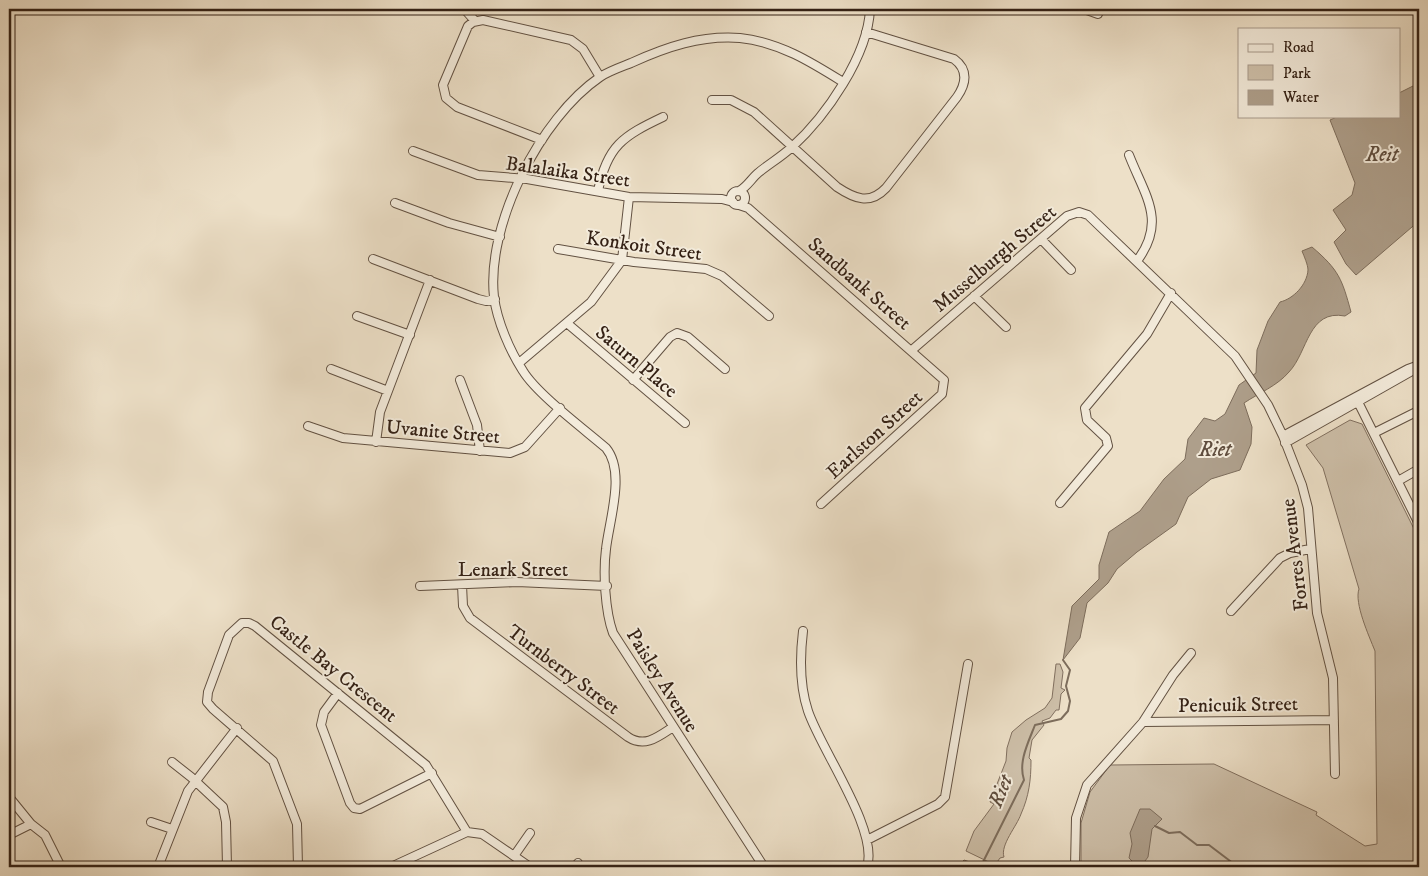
<svg xmlns="http://www.w3.org/2000/svg" width="1428" height="876" font-family="'IM FELL DW Pica',serif">
<style>
.green{fill:#cec0aa;stroke:#817060}
.water{fill:#ae9f8b;stroke:#7d6d5c}
.lines{fill:none;stroke-linecap:round;stroke-linejoin:round}
.stream{stroke:#7d6d5c;stroke-width:2}
.minor-casing{stroke:#625142;stroke-width:10}
.minor{stroke:#f3ebdb;stroke-width:8}
.labels{text-anchor:middle;stroke-width:4;stroke-linejoin:round;paint-order:stroke}
.street-label{font-size:20px;fill:#342115;stroke:#f3ebdb}
.water-label{font-size:21px;font-style:italic;fill:#5f4d3e;stroke:#f3ebdb}
</style>
<rect width="100%" height="100%" fill="#ede0c8"/>
<filter id="stains"><feTurbulence type="fractalNoise" baseFrequency=".004" numOctaves="4"/><feColorMatrix values="0 0 0 0 .2 0 0 0 0 .09 0 0 0 0 .02 0 0 0 .5 -.17"/></filter>
<radialGradient id="worn" r=".72"><stop offset=".6" stop-color="#630" stop-opacity="0"/><stop offset="1" stop-color="#630" stop-opacity=".3"/></radialGradient>
<!-- green -->
<path class="green" d="M1350,420L1362,424L1419,539V867H1081V823L1090,792L1110,765L1214,764L1317,812L1316,815L1365,846L1377,844L1375,651C1369,636 1354,603 1359,589L1323,468L1306,445Z
M1056,664H1060L1063,672L1061,688L1065,690L1061,694L1059,710H1056L1050,718L1042,721L1044,725L1032,740L1029,758L1031,760C1031,780 1029,796 1021,814C1017,826 1000,845 1004,857L1000,858L995,865L966,851L974,831L994,804L990,802L1006,761L1007,748L1012,732L1026,720L1045,708L1052,698Z"/>
<!-- water -->
<path class="water" d="M1419,80V221L1356,275L1346,264L1334,242L1346,230L1333,210L1352,195L1355,183L1330,120L1339,116H1399V93L1413,86Z
M1312,247C1339,270 1342,279 1351,312L1345,316C1308,309 1308,352 1289,372C1277,386 1259,393 1244,403L1252,427L1251,444L1240,470L1211,479L1188,497L1176,524L1137,552L1117,569L1108,583L1087,603L1080,638L1063,660L1072,606L1099,579V565L1109,532L1140,511L1164,479L1185,459L1188,439L1204,418L1215,421L1225,414L1239,385L1256,373L1257,350L1268,321L1280,302C1293,299 1307,285 1308,270C1308,265 1304,256 1302,251Z
M1140,809H1150L1162,819L1152,829L1148,857L1142,865L1135,864L1129,858L1132,844L1130,833Z
M964,860L984,867H957Z"/>
<g class="lines">
<!-- stream -->
<path class="stream" d="M1155,826L1169,833L1180,832L1197,845H1209L1238,867
M981,866L1024,780C1018,762 1028,743 1035,725L1061,719L1068,711L1070,701L1066,686L1070,670L1063,660"/>
<!-- minor casing -->
<g class="minor-casing">
<path id="minor" d="M1084,9L1098,14
M467,12L475,21
M712,100H731L754,112L837,187C855,199 870,205 886,188L957,97C966,84 969,70 954,59L866,32
M542,140L457,107L446,98L443,85L468,26L473,22L483,20L571,40L583,49L600,77
M413,151L478,175L527,179L629,197L722,199L733,202
M1129,155C1145,196 1167,221 1137,261
M598,191C607,146 623,136 663,117
M739,191C747,187 751,179 758,173C769,164 781,157 792,147C826,116 868,56 870,9
M731 198a7 7 0 1 1 14 0a7 7 0 1 1-14 0Z
M395,203L449,223L500,237
M739,205L748,208L944,380L942,394L821,504
M1041,239L1071,270
M558,249L634,262L706,269L722,276L769,316
M373,259L478,299L486,301L495,299
M974,296L1006,327
M357,316L410,335
M568,324L685,423
M912,350L1067,216L1079,212L1088,215L1235,356L1268,405L1283,436L1302,485L1308,508L1317,613L1333,678L1335,774
M519,363L591,302L622,260L629,197
M331,369L388,391
M460,380L477,425L480,451
M633,380L670,337L677,333L688,337L725,369
M1356,398L1419,524
M308,426L343,438L510,453L525,447L560,408
M1374,433L1416,412
M1283,436L1408,369L1419,365
M376,442L380,412L430,280
M1285,443L1419,367
M1398,481L1419,469
M1060,503L1108,446L1106,438L1087,420L1085,408L1147,334L1171,293
M462,585L463,606L470,618L628,737C645,748 658,737 673,727
M420,586L517,582L607,586
M1231,611L1280,558L1290,553L1310,549
M803,631C800,656 800,687 808,711C821,750 879,830 867,867
M338,693L324,712L321,725L350,803L354,808L360,809L432,773
M1143,722L1334,720
M172,762L191,777L223,807L226,822L227,867
M9,797L31,824L45,835L61,867
M151,822L172,829
M9,835L31,824
M867,840L938,804L945,797L968,664
M514,856L530,833
M158,867L188,791L237,728
M298,867L297,824L273,761L213,709L207,702L208,692L229,635L242,623H249L255,626L426,765L467,832
M391,867L467,832L482,834L530,867
M575,867L578,863
M764,867L613,633C605,611 603,572 606,549C609,521 626,472 606,448C584,429 537,394 523,371C510,351 497,321 494,297C486,225 540,118 600,77C609,71 621,67 631,63C666,47 701,35 740,38C779,42 811,62 843,82
M1075,867L1076,818L1087,785L1143,722L1173,675L1191,653"/>
</g>
<!-- minor -->
<use href="#minor" class="minor"/>
</g>
<g class="labels">
<!-- street labels -->
<g class="street-label">
<text transform="translate(568 171) rotate(8)" y="7">Balalaika Street</text>
<text transform="translate(644 245) rotate(8)" y="7">Konkoit Street</text>
<text transform="translate(994 258) rotate(-40)" y="7">Musselburgh Street</text>
<text transform="translate(860 283) rotate(41)" y="7">Sandbank Street</text>
<text transform="translate(637 361) rotate(40)" y="7">Saturn Place</text>
<text transform="translate(443 431) rotate(5)" y="7">Uvanite Street</text>
<text transform="translate(874 434) rotate(-42)" y="7">Earlston Street</text>
<text transform="translate(1294 555) rotate(-97)" y="7">Forres Avenue</text>
<text x="513" y="576">Lenark Street</text>
<text transform="translate(334 668) rotate(39)" y="7">Castle Bay Crescent</text>
<text transform="translate(564 669) rotate(37)" y="7">Turnberry Street</text>
<text transform="translate(663 680) rotate(58)" y="7">Paisley Avenue</text>
<text transform="translate(1238 704) rotate(-1)" y="7">Penicuik Street</text>
</g>
<!-- water labels -->
<g class="water-label">
<text x="1382" y="161">Reit</text>
<text x="1215" y="456">Riet</text>
<text transform="translate(1000 791) rotate(-68)" y="7">Riet</text>
</g>
</g>
<!-- margin -->
<rect width="1428" height="876" fill="none" stroke="#ede0c8" stroke-width="30"/>
<rect x="10" y="10" width="1408" height="856" fill="none" stroke="#342115" stroke-width="2.5"/>
<rect x="15" y="15" width="1398" height="846" fill="none" stroke="#342115"/>
<!-- legend -->
<rect x="1238" y="28" width="162" height="90" fill="#f3ebdb" stroke="#a79a8c"/>
<rect x="1248" y="44" width="25" height="8" fill="#f3ebdb" stroke="#a79a8c"/>
<text x="1283" y="52" font-size="15" fill="#342115">Road</text>
<rect x="1248" y="65" width="25" height="15" fill="#cec0aa" stroke="#a79a8c"/>
<text x="1283" y="78" font-size="15" fill="#342115">Park</text>
<rect x="1248" y="90" width="25" height="15" fill="#ae9f8b" stroke="#a79a8c"/>
<text x="1283" y="102" font-size="15" fill="#342115">Water</text>
<rect width="100%" height="100%" filter="url(#stains)"/>
<rect width="100%" height="100%" fill="url(#worn)"/>
</svg>
